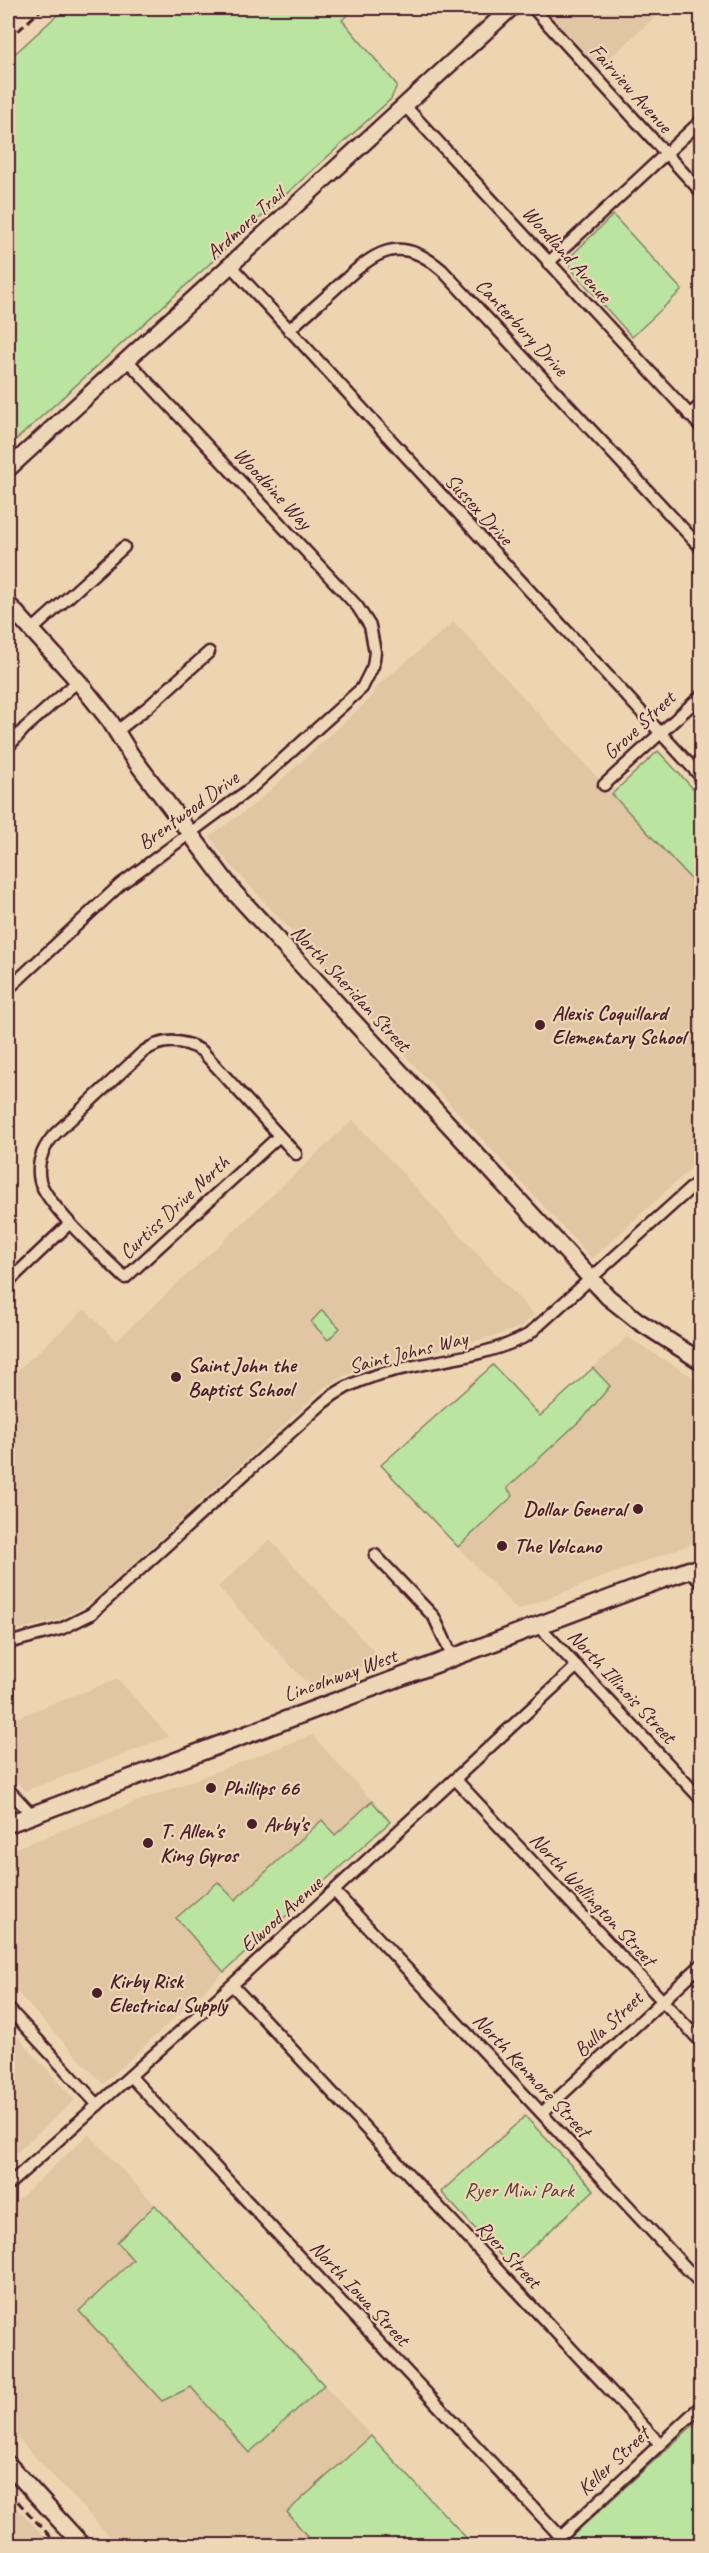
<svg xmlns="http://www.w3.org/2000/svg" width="709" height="2553" font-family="Caveat,sans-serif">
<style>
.built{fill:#e0c6a3}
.green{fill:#bbe4a0;stroke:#828266;stroke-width:1.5}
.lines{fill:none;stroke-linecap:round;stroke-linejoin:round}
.street-casing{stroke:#4a1f2b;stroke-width:15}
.secondary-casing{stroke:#4a1f2b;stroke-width:20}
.primary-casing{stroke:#4a1f2b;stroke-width:21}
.street{stroke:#eed7b7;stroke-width:10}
.secondary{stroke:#eed7b7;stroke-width:15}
.primary{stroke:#eed7b7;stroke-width:16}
.rail{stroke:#4a1f2b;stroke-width:3;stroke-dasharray:9 4.5;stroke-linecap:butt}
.poi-dot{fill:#4a1f2b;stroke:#eed7b7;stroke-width:2}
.labels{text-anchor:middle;stroke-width:4.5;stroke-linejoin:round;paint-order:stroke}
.street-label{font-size:21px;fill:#4a1f2b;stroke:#eed7b7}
.poi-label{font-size:21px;font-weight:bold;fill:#4a1f2b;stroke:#eed7b7;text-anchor:start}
.park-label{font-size:21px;fill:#5b3d3d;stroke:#eed7b7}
</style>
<rect width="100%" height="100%" fill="#edd5b2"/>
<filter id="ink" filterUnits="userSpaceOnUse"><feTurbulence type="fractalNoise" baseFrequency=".0167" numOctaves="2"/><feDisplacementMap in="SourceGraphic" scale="12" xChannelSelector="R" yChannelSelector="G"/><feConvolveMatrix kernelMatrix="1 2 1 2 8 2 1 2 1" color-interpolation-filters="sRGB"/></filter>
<g filter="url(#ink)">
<!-- built -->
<path class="built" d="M544,8H665L599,68Z
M454,622L701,890V1159L592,1259L227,861L210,836L255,804L370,699L377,686Z
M353,1120L534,1315L521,1327L498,1335L366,1369L346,1375L325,1387L98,1596L83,1607L58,1620L8,1632V1379L85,1309L116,1341Z
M627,1337L691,1376L701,1386V1540L517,1610L458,1547L513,1497L506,1489L586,1415L610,1386L593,1368Z
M269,1540H270L381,1659L310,1686L218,1587Z
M118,1679L169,1737L25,1791L8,1772V1721Z
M312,1735L372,1801L335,1835L322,1820L234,1900L176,1919L224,1972L103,2084L8,1983V1851Z
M8,2027L75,2100L8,2160Z
M89,2134L155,2205L117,2242L134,2260L79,2311L161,2400L191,2387L249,2453L324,2385L473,2545H118L8,2428V2209Z
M8,2498L52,2545H8Z"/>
<!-- green -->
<path class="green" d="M65,8H355L342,20L397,85L391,99L8,447V60Z
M613,215L682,290L632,337L571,269L569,258Z
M658,751L701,797V890L612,794Z
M322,1310L340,1328L328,1340L311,1322Z
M493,1365L540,1416L593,1368L610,1386L586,1415L507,1488L513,1496L458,1547L381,1465Z
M372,1801L390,1822L224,1972L176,1918L218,1882L235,1900L322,1820L335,1835Z
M525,2116L594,2190L511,2267L441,2192Z
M155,2205L324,2385L249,2453L191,2387L162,2401L79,2311L133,2260L117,2242Z
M701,2418V2545H562Z
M371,2436L473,2545H297L307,2536L287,2512Z"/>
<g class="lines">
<!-- street casing -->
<g class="street-casing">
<path id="street" d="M533,8L702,193
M405,106L702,428
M548,263L702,120
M230,265L702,778
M289,330C305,315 322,301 338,286C374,253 398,232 442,270L702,549
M689,415L702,404
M32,630L124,547
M117,731L148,707L209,652
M8,747L25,728L78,681
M604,785L702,695
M8,989L121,884L251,788L362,688L373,666L375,652L370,626L357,606L127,360
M279,1136L125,1278C104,1257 48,1207 40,1181C36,1163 43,1147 55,1134L143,1052C162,1038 182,1039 202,1051L296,1154
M8,1282L70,1223
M375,1555L434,1617L453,1658
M689,1570L702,1584
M539,1626L702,1800
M8,1643L61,1629L91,1614L323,1403C376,1357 466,1369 528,1335L702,1178
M456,1780L702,2043
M8,1789L32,1815
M335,1892L702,2285
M232,1985L660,2444
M8,2008L98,2105
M131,2077L561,2537
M542,2113L702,1964
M8,2185L232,1985L577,1666
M551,2546L702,2405"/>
</g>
<!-- secondary casing -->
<g class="secondary-casing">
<path id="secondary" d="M8,469L511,8
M8,604L78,681L110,721L131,755L234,892L608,1297L638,1321L702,1362
M8,2464L83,2546"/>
</g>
<!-- primary casing -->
<g class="primary-casing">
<path id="primary" d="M8,1824L641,1587L689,1570L702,1569"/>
</g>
<!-- street -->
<use href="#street" class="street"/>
<!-- secondary -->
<use href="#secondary" class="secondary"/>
<!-- primary -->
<use href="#primary" class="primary"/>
<!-- rail -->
<path class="rail" d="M8,40L43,8
M8,2491L59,2546"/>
</g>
</g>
<!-- markers -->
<g class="poi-dot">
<circle cx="540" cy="1025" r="6"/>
<circle cx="176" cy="1377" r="6"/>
<circle cx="638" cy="1509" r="6"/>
<circle cx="502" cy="1546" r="6"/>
<circle cx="211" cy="1788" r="6"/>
<circle cx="252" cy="1824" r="6"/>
<circle cx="148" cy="1843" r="6"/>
<circle cx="97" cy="1993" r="6"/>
</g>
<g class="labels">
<!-- street labels -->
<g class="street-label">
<text transform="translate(631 88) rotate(48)" y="7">Fairview Avenue</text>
<text transform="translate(245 223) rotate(-42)" y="7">Ardmore Trail</text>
<text transform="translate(567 254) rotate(48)" y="7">Woodland Avenue</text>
<text transform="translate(522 327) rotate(47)" y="7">Canterbury Drive</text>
<text transform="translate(273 488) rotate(47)" y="7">Woodbine Way</text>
<text transform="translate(479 509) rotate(47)" y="7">Sussex Drive</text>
<text transform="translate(639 725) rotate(-43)" y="7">Grove Street</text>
<text transform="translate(188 810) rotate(-36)" y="7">Brentwood Drive</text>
<text transform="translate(351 988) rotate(47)" y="7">North Sheridan Street</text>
<text transform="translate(174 1207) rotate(-43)" y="7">Curtiss Drive North</text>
<text transform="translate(408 1352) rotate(-14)" y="7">Saint Johns Way</text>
<text transform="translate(340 1675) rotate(-20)" y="7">Lincolnway West</text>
<text transform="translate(622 1686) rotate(47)" y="7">North Illinois Street</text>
<text transform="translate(593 1899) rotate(47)" y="7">North Wellington Street</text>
<text transform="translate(281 1914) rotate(-42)" y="7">Elwood Avenue</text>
<text transform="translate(608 2024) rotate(-43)" y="7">Bulla Street</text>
<text transform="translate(532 2075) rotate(47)" y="7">North Kenmore Street</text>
<text transform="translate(509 2254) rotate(47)" y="7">Ryer Street</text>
<text transform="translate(360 2293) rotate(47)" y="7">North Iowa Street</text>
<text transform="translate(613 2461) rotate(-43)" y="7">Keller Street</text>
</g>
<!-- poi labels -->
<g class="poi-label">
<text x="552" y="1020">Alexis Coquillard<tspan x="552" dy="24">Elementary School</tspan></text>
<text x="188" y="1372">Saint John the<tspan x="188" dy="24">Baptist School</tspan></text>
<text x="626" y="1516" text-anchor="end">Dollar General</text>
<text x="514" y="1553">The Volcano</text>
<text x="223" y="1795">Phillips 66</text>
<text x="264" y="1831">Arby's</text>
<text x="160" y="1838">T. Allen's<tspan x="160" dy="24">King Gyros</tspan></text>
<text x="109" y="1988">Kirby Risk<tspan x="109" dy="24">Electrical Supply</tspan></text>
</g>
<!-- park labels -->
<g class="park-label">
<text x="519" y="2197">Ryer Mini Park</text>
</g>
</g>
<!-- margin -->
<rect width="709" height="2553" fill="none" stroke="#eed7b7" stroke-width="30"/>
<rect x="15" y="15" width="679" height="2523" fill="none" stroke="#4a1f2b" stroke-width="2" filter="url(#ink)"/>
</svg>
